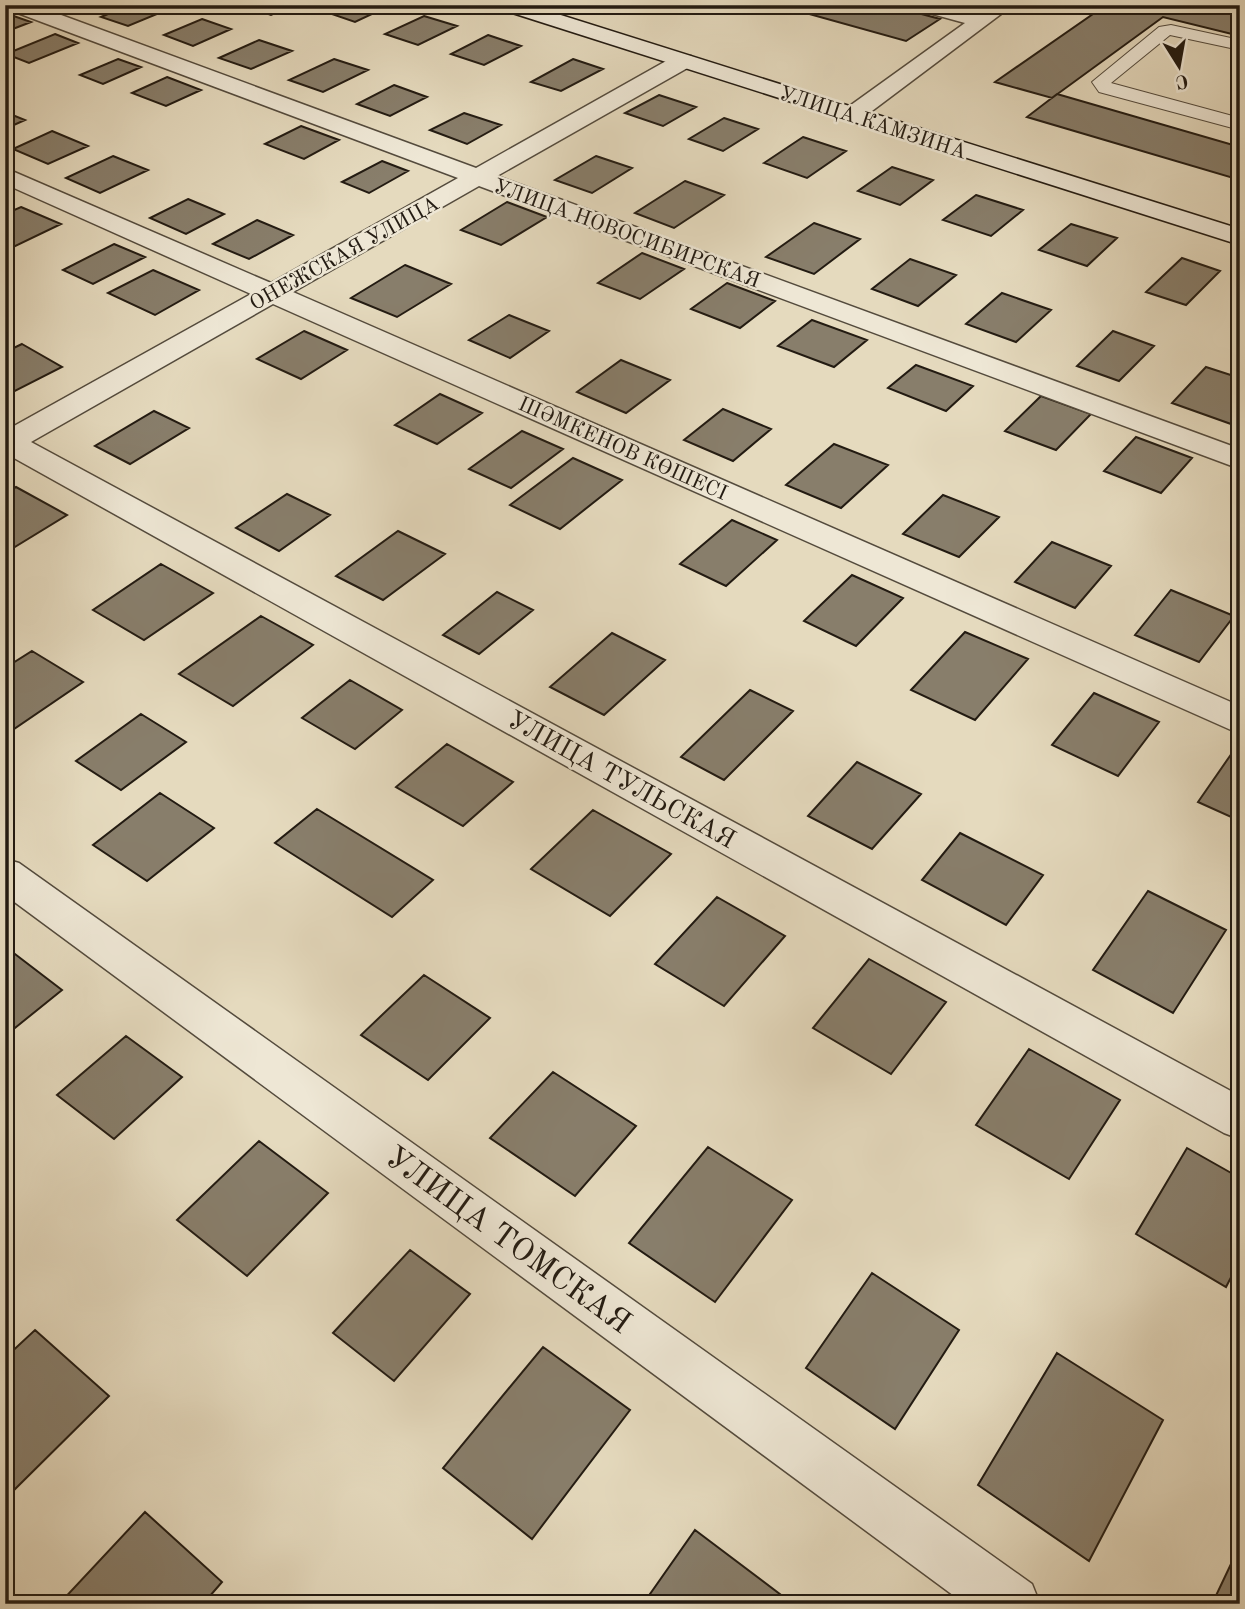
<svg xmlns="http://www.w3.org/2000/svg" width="1245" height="1609" font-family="'Old Standard TT',serif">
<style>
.building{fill:#887e6b;stroke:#231b12;stroke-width:2}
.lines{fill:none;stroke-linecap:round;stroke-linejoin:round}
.service-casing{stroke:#544b3d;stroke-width:2}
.minor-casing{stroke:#544b3d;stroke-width:3}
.secondary-casing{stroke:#231b12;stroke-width:3}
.service{fill:#eee7d5;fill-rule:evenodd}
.minor{fill:#eee7d5;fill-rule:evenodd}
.secondary{fill:#eee7d5;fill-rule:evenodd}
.labels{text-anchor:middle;stroke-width:5;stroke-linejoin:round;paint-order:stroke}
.far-street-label{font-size:21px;fill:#231b12;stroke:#eee7d5}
.street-label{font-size:26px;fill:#231b12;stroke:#eee7d5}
.near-street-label{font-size:32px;fill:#231b12;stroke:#eee7d5}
</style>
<rect width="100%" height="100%" fill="#e5dabe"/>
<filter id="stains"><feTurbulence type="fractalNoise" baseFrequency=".00286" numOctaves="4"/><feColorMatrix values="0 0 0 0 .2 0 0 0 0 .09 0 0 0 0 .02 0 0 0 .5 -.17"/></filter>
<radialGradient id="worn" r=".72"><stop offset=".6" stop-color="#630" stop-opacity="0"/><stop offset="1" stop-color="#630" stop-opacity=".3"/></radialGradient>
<!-- building -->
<path class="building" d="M129,5H159L169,9L128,26L101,17Z
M243,5H293L271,15Z
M332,5H391L355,22L320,10Z
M777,5H888L940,19L906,41Z
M1106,5H1223L1240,9V36L1163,17L1052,98L995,82Z
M5,13L31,22L5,32Z
M424,16L457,26L418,45L385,34Z
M202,19L231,29L193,46L164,35Z
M55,34L78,43L29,63L6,54Z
M488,35L521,46L484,65L451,54Z
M259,40L292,51L251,69L219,58Z
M118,59L141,67L103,84L80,75Z
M334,59L368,70L323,92L289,80Z
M573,59L603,69L561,91L531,82Z
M167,77L201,90L166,106L132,93Z
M394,85L427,97L390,116L357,104Z
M1057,94L1240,147V180L1027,117Z
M659,95L696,107L663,126L625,113Z
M5,112L25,120L5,129Z
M464,113L501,125L467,144L430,130Z
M724,118L758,129L723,151L689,139Z
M301,126L339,140L304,159L265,144Z
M52,131L88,146L48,164L13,149Z
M803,137L846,151L807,178L764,163Z
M113,156L148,170L100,193L66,178Z
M596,156L632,168L592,193L555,180Z
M382,161L408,171L369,193L342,182Z
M892,167L933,180L900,205L858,191Z
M685,181L724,195L674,228L635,213Z
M976,195L1023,210L991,236L943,220Z
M188,199L224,214L186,234L150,218Z
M507,202L547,217L501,245L461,230Z
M21,207L61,224L5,251V214Z
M257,220L293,235L249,259L213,244Z
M814,223L860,239L814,274L766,257Z
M1071,224L1117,238L1087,266L1039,250Z
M114,244L145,257L93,284L63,270Z
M642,253L684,269L640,299L598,283Z
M1182,258L1220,271L1186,305L1146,292Z
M910,259L956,275L918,306L872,289Z
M405,265L451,284L397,317L351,298Z
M153,270L199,290L155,315L108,293Z
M727,283L775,301L740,328L691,309Z
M1002,293L1051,310L1016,342L966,324Z
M509,315L549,331L510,358L469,340Z
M812,320L867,340L834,367L778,346Z
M304,331L347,350L301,379L257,359Z
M1113,331L1154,346L1119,381L1077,366Z
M22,344L62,367L7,395L5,352Z
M621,360L670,380L626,413L577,392Z
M916,365L973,386L946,411L888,388Z
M1206,367L1240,378V414L1231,424L1172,403Z
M440,394L482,413L437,444L395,425Z
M1041,396L1091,414L1056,450L1005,431Z
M723,409L771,429L733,461L684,440Z
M154,411L189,428L130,464L95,446Z
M522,431L563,449L511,488L469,469Z
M1136,437L1192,458L1161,493L1104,471Z
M834,444L888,465L841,508L786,485Z
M573,458L622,480L560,529L510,505Z
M16,487L67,515L5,553V493Z
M287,494L330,515L279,551L236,528Z
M943,495L999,517L959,557L903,534Z
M732,520L777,540L726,586L680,564Z
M398,531L445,554L383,600L336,576Z
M1052,542L1111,566L1075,608L1015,582Z
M161,564L213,593L144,640L93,610Z
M852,575L903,598L856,646L804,621Z
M1171,590L1234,616L1199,662L1135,635Z
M497,592L533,610L479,654L443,635Z
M261,616L313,645L233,706L179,674Z
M965,632L1028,659L975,720L911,690Z
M612,633L665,660L604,715L550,687Z
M32,651L83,682L14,729L5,724V668Z
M350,680L402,710L355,749L302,718Z
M750,690L793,711L724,780L681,757Z
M1094,693L1159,722L1118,776L1052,745Z
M141,714L186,742L121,790L76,761Z
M447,744L513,782L463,826L396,787Z
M1232,753L1240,757V821L1198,802Z
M857,762L921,794L872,849L808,816Z
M160,793L214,828L147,881L93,845Z
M317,809L433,880L392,917L275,843Z
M593,810L671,854L610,916L531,869Z
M960,833L1043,875L1006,925L922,880Z
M1148,891L1226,930L1173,1013L1093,970Z
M717,897L785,936L724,1006L655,964Z
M11,951L62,990L5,1036V956Z
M869,959L946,1002L891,1074L813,1028Z
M424,975L490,1018L428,1080L361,1035Z
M126,1036L182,1077L114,1139L57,1095Z
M1029,1049L1120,1100L1069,1179L976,1125Z
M553,1072L636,1126L575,1196L490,1138Z
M259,1141L328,1193L247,1276L177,1220Z
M708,1147L792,1200L715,1302L629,1243Z
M1187,1148L1240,1178V1260L1226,1287L1136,1234Z
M410,1250L470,1294L394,1381L333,1333Z
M872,1273L959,1330L895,1429L806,1368Z
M35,1330L109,1396L5,1499V1358Z
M543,1347L630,1410L532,1539L443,1468Z
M1057,1353L1163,1420L1089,1561L978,1485Z
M145,1512L222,1582L203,1604H59Z
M695,1530L793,1604H643Z
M1240,1545V1604H1212Z"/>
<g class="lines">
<!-- service casing -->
<g class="service-casing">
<path id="service" d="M1171,25L1240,40V50L1170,35L1111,83L1240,118V130L1099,92L1092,82L1159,27Z"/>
</g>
<!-- minor casing -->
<g class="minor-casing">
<path id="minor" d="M5,5H34L476,168L675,56H691L694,61L691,66L497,176L1240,449V469L479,186L293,292L1240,706V734L273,304L31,442L1240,1096V1139L1224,1133L5,453V431L251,294L5,184V168L271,283L458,178L7,9Z
M911,5H946L978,14L989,5H1013L860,120H844L840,115L844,110L965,23L914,9Z
M5,859L19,863L1032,1584L1040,1604H965L5,895Z"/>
</g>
<!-- secondary casing -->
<g class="secondary-casing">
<path id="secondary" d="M497,5H529L1240,229V245L500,9Z"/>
</g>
<!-- service -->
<use href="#service" class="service"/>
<!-- minor -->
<use href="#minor" class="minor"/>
<!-- secondary -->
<use href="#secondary" class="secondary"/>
</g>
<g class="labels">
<!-- far-street labels -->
<g class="far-street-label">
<text transform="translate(873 122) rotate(18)" y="7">УЛИЦА КАМЗИНА</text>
<text transform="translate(627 233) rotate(20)" y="7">УЛИЦА НОВОСИБИРСКАЯ</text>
<text transform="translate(344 253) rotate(-29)" y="7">ОНЕЖСКАЯ УЛИЦА</text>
<text transform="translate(623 448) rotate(24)" y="7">ШӘМКЕНОВ КӨШЕСІ</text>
</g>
<!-- street labels -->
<g class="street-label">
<text transform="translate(622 779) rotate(29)" y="9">УЛИЦА ТУЛЬСКАЯ</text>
</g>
<!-- near-street labels -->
<g class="near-street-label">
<text transform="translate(509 1239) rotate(36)" y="11">УЛИЦА ТОМСКАЯ</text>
</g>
</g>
<!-- margin -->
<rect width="1245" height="1609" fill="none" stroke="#e5dabe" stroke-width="28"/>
<rect x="7" y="7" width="1231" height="1595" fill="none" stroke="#231b12" stroke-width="3.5"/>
<rect x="14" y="14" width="1217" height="1581" fill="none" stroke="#231b12" stroke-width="2"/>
<!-- north arrow -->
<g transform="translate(1179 66) rotate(169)" stroke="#eee7d5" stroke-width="5" paint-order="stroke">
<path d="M0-5L12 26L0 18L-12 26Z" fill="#231b12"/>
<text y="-10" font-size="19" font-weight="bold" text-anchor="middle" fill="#231b12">С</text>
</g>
<rect width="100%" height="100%" filter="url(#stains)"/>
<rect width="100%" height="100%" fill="url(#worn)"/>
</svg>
